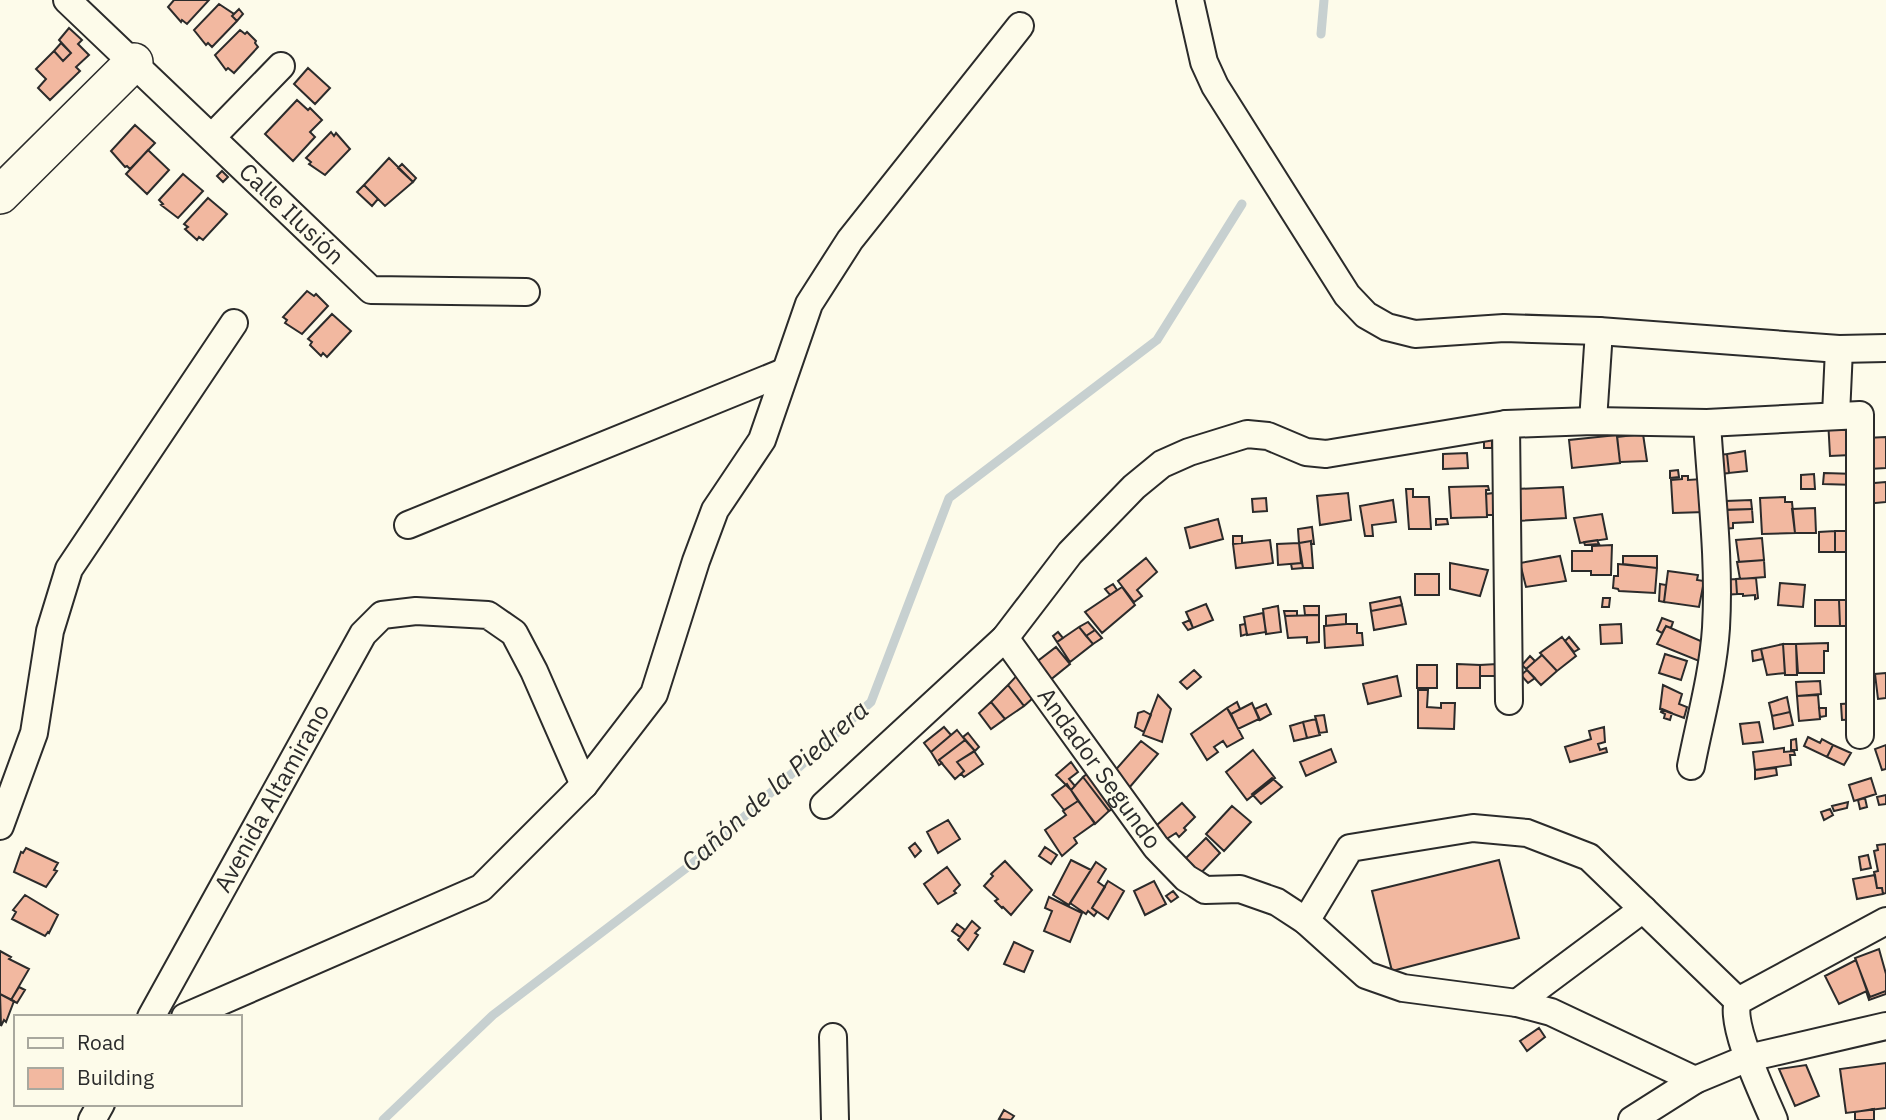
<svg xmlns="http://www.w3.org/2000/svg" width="1886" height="1120" font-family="'IBM Plex Sans',sans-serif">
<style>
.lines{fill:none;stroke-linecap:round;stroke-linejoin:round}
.stream{stroke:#c7d0d0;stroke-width:9}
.building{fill:#f2b8a0;stroke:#2b2b2b;stroke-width:2}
.street-casing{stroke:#2b2b2b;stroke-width:30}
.secondary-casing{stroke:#2b2b2b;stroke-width:40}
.street{stroke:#fdfbea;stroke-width:26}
.secondary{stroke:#fdfbea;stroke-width:37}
.labels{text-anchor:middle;stroke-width:5;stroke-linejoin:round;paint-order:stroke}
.street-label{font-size:24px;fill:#2b2b2b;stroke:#fdfbea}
.water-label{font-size:26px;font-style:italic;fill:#2b2b2b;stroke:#fdfbea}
</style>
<rect width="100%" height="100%" fill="#fdfbea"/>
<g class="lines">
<!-- stream -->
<path class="stream" d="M1321,34L1324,0
M383,1120L493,1015L693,863L871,702L949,498L1157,340L1242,204"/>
</g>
<!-- building -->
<path class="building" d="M174,0H209L187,24L182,20L181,22L168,7Z
M219,4L234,14L232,16L237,21L212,47L208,43L206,45L194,30Z
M239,9L243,14L237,21L232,16Z
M69,28L82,40L78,44L89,55L76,67L80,71L50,100L38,88L46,79L36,69L54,51L63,61L71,53L59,40Z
M240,30L245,34L247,32L256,41L255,43L258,47L234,73L228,68L226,70L215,55Z
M61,43L71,53L63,61L54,51Z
M308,68L330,88L315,104L294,84Z
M297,100L308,110L310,108L322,120L310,132L315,137L293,161L265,134Z
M135,125L155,143L130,169L127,166L125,167L111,151Z
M331,132L334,136L336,133L350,149L325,175L309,164L311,162L306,158Z
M148,150L169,170L147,194L126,174Z
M389,158L413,182L385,206L364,185Z
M402,164L416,178L413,182L398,168Z
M222,171L228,177L223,182L217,176Z
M183,174L203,191L178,218L161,205L163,204L159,200Z
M364,185L378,199L372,206L357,192Z
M208,198L227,214L203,240L199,237L197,240L185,229L188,227L184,224Z
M307,291L314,296L316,294L328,306L302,334L285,323L287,320L283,317Z
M332,314L351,331L327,357L323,353L321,356L310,345L312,342L308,339Z
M1828,419H1848L1851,455L1830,456Z
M1643,434L1647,461L1620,462L1617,437Z
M1617,435L1620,463L1572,468L1569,440Z
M1886,437V468L1869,469L1866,438Z
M1484,439H1492V448H1484Z
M1745,451L1747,471L1729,473L1727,454Z
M1467,453L1468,468L1443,469V454Z
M1727,454L1729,473L1711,475L1710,456Z
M1678,470L1679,477L1670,478V471Z
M1824,473L1856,474V485L1823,484Z
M1814,474L1815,489H1801V475Z
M1682,476H1688V480L1702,479L1705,512L1673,513L1671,480L1682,479Z
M1886,482V502L1865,504L1863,484Z
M1488,486L1489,490H1486L1487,517L1451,518L1449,487Z
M1563,487L1566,518L1517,521V489Z
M1406,489H1413V497H1429L1431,529H1409Z
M1348,493L1351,520L1320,525L1317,496Z
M1494,493V515H1487L1486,494Z
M1785,497V502H1792L1795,533L1762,534L1760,498Z
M1266,498L1267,511L1253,512L1252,499Z
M1393,500L1396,522L1372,525L1373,536H1365L1360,506Z
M1751,500L1752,509L1727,510L1726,501Z
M1815,508L1816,533H1795L1792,509Z
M1752,509L1753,522L1733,523V528L1716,530L1714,510Z
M1602,514L1607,539L1580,543L1574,518Z
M1218,519L1223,539L1190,548L1185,528Z
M1436,519H1447L1448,524L1436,525Z
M1312,527L1314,544H1311V541L1299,543L1298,529Z
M1835,531H1854V552H1835Z
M1835,531V552H1819V532Z
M1233,536H1242V543L1233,544Z
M1762,538L1764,560L1739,562L1736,540Z
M1270,540L1273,563L1236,568L1233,544Z
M1597,540L1599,544L1585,545L1584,542Z
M1311,541L1313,568H1303L1299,543Z
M1299,543L1301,563L1278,565L1277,544Z
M1612,545L1611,575H1591V571H1572V551H1592V546Z
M1560,556L1566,581L1526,587L1520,563Z
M1623,556H1657V568L1623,564Z
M1146,558L1157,572L1137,590L1142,596L1134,602L1118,581Z
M1764,560L1765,577L1740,579L1737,562Z
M1302,563L1303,568L1292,569L1291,564Z
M1450,563L1488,570L1480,596L1450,589Z
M1618,564L1657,568L1655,593L1619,591L1618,589L1613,588L1614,576H1618Z
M1668,571L1698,575L1697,580L1704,581L1699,607L1664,602Z
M1415,574H1439V595H1415Z
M1756,578L1758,598L1755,599V595L1743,596V594H1737L1736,579Z
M1736,579L1737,594L1724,595L1723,580Z
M1780,583L1805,585L1803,607L1778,605Z
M1113,584L1117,590L1110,595L1105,589Z
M1660,584L1666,585L1664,602L1659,601Z
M1122,587L1135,605L1102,633L1085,612Z
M1400,597L1402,605L1371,611L1370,603Z
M1603,598H1610L1609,607H1602Z
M1815,600H1839L1840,626H1815Z
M1839,600H1851V626H1840Z
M1206,604L1213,620L1193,628L1186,612Z
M1402,605L1406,624L1374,630L1371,611Z
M1278,606L1281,632L1266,634L1263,609Z
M1304,606H1319V615H1305Z
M1284,611H1297V616H1285Z
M1263,613L1266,632L1247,635L1244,617Z
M1346,614V624L1326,626V616Z
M1319,615V642L1307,643V637L1288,638L1285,616Z
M1662,618L1673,622L1671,628L1666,626L1662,633L1657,630Z
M1190,620L1193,628L1188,630L1183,623Z
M1088,622L1095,630L1086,636L1079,627Z
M1245,624L1247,634L1241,636L1240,625Z
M1346,624H1357V633H1362L1363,645L1325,648L1324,626Z
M1621,624L1622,643L1601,644L1600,625Z
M1666,626L1710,645L1704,663L1657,644Z
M1079,627L1093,644L1070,662L1057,642Z
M1095,630L1102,638L1093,644L1086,636Z
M1058,632L1063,638L1057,642L1053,636Z
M1562,637L1576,656L1557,671L1540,653Z
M1569,637L1579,649L1574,652L1565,641Z
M1828,643V651H1824V673H1798L1796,644Z
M1783,644H1796L1797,675H1785Z
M1783,644L1785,673L1767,675L1761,649Z
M1056,647L1070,664L1044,685L1030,667Z
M1761,649L1763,659L1753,661L1752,651Z
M1665,654L1687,661L1681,680L1659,673Z
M1542,655L1557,671L1541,685L1526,669Z
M1530,656L1535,661L1526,669L1522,665Z
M1457,664L1480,665V688H1457Z
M1497,664V676H1480V665Z
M1417,665H1437V688H1417Z
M1024,668L1041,691L1024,706L1008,685Z
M1194,670L1201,677L1187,689L1180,682Z
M1527,670L1535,678L1528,683L1521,675Z
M1886,673V698L1878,699L1875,674Z
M1397,676L1401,696L1368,704L1363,684Z
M1820,681L1821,694L1797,696L1796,682Z
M1008,685L1024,706L1005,719L991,702Z
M1663,685L1682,694L1679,704L1687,707L1684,718L1660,709Z
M1418,690H1428L1427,707L1441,708V703H1455L1454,729L1418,728Z
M1158,695L1171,709L1162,742L1143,735Z
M1818,695L1820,719L1799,721L1797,696Z
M1787,697L1790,712L1772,716L1769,703Z
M991,702L1005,719L991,729L979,713Z
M1237,702L1240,709L1231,714L1227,708Z
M1252,703L1259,719L1238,729L1231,714Z
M1857,703L1858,719L1842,720L1841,704Z
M1266,704L1271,714L1260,720L1255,709Z
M1227,708L1243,738L1227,747L1223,741L1214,747L1218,752L1207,760L1191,734Z
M1819,708H1826V716L1820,717Z
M1662,709L1672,713L1670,720L1664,718L1665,714L1661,712Z
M1144,711L1151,715L1144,732L1135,727L1138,713Z
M1790,712L1793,725L1774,729L1772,716Z
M1324,715L1327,732L1319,733L1315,716Z
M1316,719L1320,735L1307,738L1303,722Z
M1303,722L1307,738L1294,741L1290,726Z
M1759,722L1763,742L1743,744L1740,724Z
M944,727L951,735L931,752L924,743Z
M1604,727L1605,742L1598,744L1600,750L1606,748L1607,752L1570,762L1565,747L1591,739L1589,731Z
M957,730L965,740L939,760L942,763L939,765L931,752Z
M968,733L979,747L975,751L963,737Z
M1808,737L1820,743L1822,739L1833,745L1827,757L1804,746Z
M1796,739L1797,750H1791V740Z
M965,740L975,751L957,762L964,771L955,779L939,760Z
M1141,741L1158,754L1129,788L1112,774Z
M1833,745L1851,753L1844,765L1827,757Z
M1886,745V769L1882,770L1875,749Z
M1784,748V752L1794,751L1795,755H1790L1791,765L1755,770L1753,752Z
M1331,749L1336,762L1306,776L1300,762Z
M1253,750L1275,778L1247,800L1226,772Z
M974,751L983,764L964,777L961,774L964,771L957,762Z
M1071,762L1078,772L1069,779L1075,786L1071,790L1056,775Z
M1095,768L1121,802L1109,811L1083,777Z
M1776,768L1777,775L1755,779V770Z
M1083,777L1109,811L1095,824L1071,790Z
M1272,778L1282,787L1261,804L1252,794Z
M1871,778L1876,794L1854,801L1849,785Z
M1067,784L1078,801L1064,810L1052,795Z
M1886,795V804L1879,805L1877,797Z
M1865,798L1867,807L1860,809L1858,800Z
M1078,801L1095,823L1074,838L1077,843L1062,856L1045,830L1066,815L1063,811Z
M1848,802L1847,808L1834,811L1832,806Z
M1182,803L1195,817L1184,828L1186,830L1179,837L1176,833L1165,840L1149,832Z
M1232,806L1251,822L1224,851L1206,834Z
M1830,809L1833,815L1824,820L1821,812Z
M948,820L960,839L938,853L927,832Z
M1206,838L1220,853L1197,877L1182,862Z
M915,843L921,851L915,857L909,848Z
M1886,844V893L1883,894L1882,888H1877L1874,872L1878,871L1874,851L1878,850L1877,845Z
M1045,847L1057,855L1051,864L1039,856Z
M26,848L58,863L54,870L57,871L46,887L14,872L21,852L23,853Z
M1868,855L1871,868L1861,870L1859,857Z
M1071,860L1091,870L1069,905L1053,895Z
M1499,860L1519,938L1392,971L1372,891Z
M1005,861L1032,890L1011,915L1003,907L1002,908L995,901L998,899L984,886L993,876L991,874Z
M1096,862L1106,869L1098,882L1105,887L1092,908L1097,912L1094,916L1088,911L1086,914L1070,903Z
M947,867L960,885L954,891L956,893L938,904L924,884Z
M1875,875L1877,888H1882L1883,894L1857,899L1853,879Z
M1108,881L1124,891L1108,919L1092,908Z
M1154,881L1166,904L1145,915L1134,891Z
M1173,891L1178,897L1171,902L1166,896Z
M25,895L58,915L49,933L48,932L45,936L12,919L16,912L13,910Z
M1049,897L1082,913L1070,942L1044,931L1052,911L1045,908Z
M972,921L980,928L975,933L978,935L968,950L958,940Z
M957,924L965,930L960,937L952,931Z
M1014,942L1033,951L1024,972L1004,964Z
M1879,949L1886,974V991L1870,997L1855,958Z
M0,951L11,957L9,959L29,969L11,1000L0,994Z
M1856,960L1867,991L1839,1004L1825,976Z
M19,987L25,990L17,1003L11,1000Z
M1866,991L1870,997L1886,991V994L1869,1000Z
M0,994L14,1001L6,1022L4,1020L1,1026Z
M1539,1028L1545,1037L1527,1051L1520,1041Z
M1886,1063V1108L1846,1113L1840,1069Z
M1806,1065L1819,1096L1795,1106L1779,1069Z
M1874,1109V1120H1855V1112Z
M1004,1110L1014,1116L1011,1120L999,1119Z"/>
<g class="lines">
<!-- street casing -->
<g class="street-casing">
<g id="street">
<path id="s1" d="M67,0L371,290L526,292"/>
<path d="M1190,0L1204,62L1215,86L1347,295L1366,315L1387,327L1415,334L1504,328L1599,331L1839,349L1886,348"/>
<path d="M212,137L281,66"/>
<path d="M1836,415L1839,349"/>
<path d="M1593,421L1599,331"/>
<path d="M1506,424L1509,701"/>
<path d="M408,525L784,372"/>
<path id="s2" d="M1005,638L1156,847L1186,878L1196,884L1205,890L1240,889L1277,902L1306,921L1366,975L1403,988L1517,1003L1551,1012L1695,1080"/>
<path d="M1691,766C1700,720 1713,674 1716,628C1720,560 1711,490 1707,423"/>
<path d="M824,805L1005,638L1070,553L1134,487L1162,464L1189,452L1247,434L1268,436L1306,452L1326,454L1506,424L1593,421L1707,423L1860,415V735"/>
<path d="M0,826L34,733L50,631L69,569L234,323"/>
<path d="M1306,921L1350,848L1473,828L1527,833L1589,857L1738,1001"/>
<path d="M1517,1003L1643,909"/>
<path id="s3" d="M151,1017L363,634L382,615L416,611L488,615L514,633L534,671L584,785"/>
<path d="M185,1017L481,888L584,785L654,694L696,561L715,510L762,440L809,304L850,240L1020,26"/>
<path d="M833,1037L835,1120"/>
<path d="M92,1120L101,1104"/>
<path d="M1632,1120L1695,1080L1748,1058L1886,1026"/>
<path d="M1774,1120C1764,1096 1729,1024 1738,1001L1886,921"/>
</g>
</g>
<!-- secondary casing -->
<g class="secondary-casing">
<path id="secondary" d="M0,195L134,62"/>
</g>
<!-- street -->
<use href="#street" class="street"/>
<!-- secondary -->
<use href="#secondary" class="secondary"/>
</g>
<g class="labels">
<!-- street labels -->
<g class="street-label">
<text dy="8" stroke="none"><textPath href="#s1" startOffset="310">Calle Ilusión</textPath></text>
<text dy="8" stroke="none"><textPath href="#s2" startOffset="161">Andador Segundo</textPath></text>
<text dy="8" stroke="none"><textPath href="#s3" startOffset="250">Avenida Altamirano</textPath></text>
</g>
<!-- water labels -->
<g class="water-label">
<text transform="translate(775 786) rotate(-42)" y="9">Cañón de la Piedrera</text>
</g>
</g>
<!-- legend -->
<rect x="14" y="1015" width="228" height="91" fill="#fdfbea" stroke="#a9a89e" stroke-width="2"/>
<rect x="28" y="1038" width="35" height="10" fill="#fdfbea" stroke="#a9a89e" stroke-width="2"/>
<text x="77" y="1050" font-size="21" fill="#2b2b2b">Road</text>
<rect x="28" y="1068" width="35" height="21" fill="#f2b8a0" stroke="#a9a89e" stroke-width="2"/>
<text x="77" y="1085" font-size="21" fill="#2b2b2b">Building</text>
</svg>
